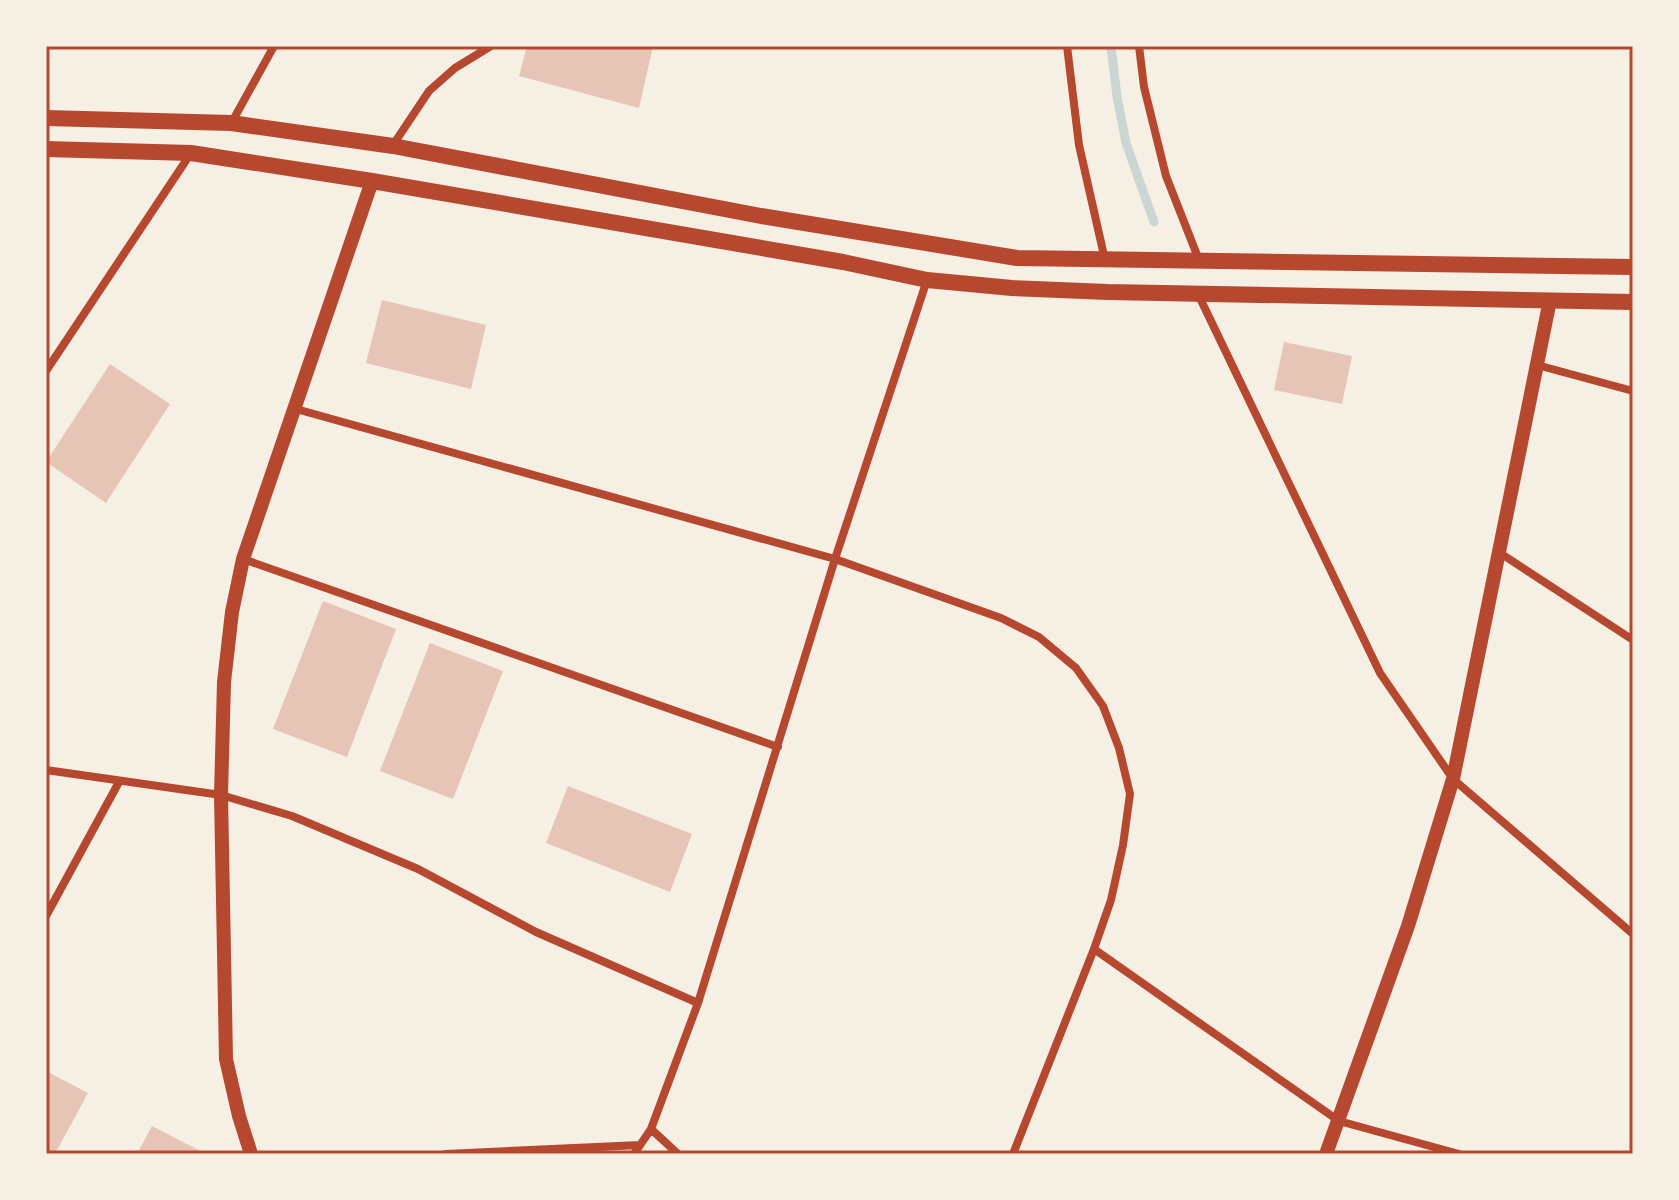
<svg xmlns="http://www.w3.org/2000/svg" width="1679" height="1200" font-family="Commissioner,sans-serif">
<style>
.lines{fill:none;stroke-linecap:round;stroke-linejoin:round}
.stream{stroke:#c9d6d2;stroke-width:9}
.building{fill:#e6c5b7}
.minor{stroke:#b5482f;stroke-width:8}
.tertiary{stroke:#b5482f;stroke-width:14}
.secondary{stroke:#b5482f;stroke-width:16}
.neatline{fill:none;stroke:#b5482f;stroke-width:3}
</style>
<rect width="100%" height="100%" fill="#f6efe4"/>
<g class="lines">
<!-- stream -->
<path class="stream" d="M1111,46L1117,97L1126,143L1154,222"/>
</g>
<!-- building -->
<path class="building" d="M527,46H653L639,108L519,76Z
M382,300L486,325L471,389L366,363Z
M1284,342L1352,356L1342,404L1274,390Z
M110,364L170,404L106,503L46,462Z
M323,601L396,629L347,757L273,729Z
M430,643L503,671L453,799L380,771Z
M568,786L692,834L670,892L546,843Z
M46,1071L88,1093L55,1154H46Z
M152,1126L206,1154H137Z"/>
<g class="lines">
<!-- minor -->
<path class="minor" d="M1067,46L1079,145L1105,260
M1139,46L1144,87L1166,176L1199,260
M232,122L274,46
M393,145L429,91L455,68L491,46
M1198,294L1380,673L1453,779L1633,934
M1537,365L1633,391
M46,371L191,153
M296,409L835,559L1001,618L1039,637L1076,668L1103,706L1119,748L1130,794L1123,845L1111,900L1094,949L1013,1154
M1500,553L1633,640
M243,559L778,747
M46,770L221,795L292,816L418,869L536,932L698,1003
M46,916L119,782
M1094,949L1339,1121L1459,1154
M651,1129L678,1154
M446,1154L640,1145
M634,1154L651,1129L698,1003L835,559L927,280"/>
<!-- tertiary -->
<path class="tertiary" d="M251,1154L239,1116L226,1059L221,795L224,682L232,612L243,559L372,181
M1326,1154L1408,926L1453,779L1550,300"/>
<!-- secondary -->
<path class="secondary" d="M46,118L231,123L393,146L761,216L1017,258L1633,267
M46,149L191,153L372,181L843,262L927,280L1012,288L1108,292L1633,302"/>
</g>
<!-- border -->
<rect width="1679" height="1200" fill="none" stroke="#f6efe4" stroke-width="96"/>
<rect x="48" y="48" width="1583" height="1104" class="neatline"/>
</svg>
